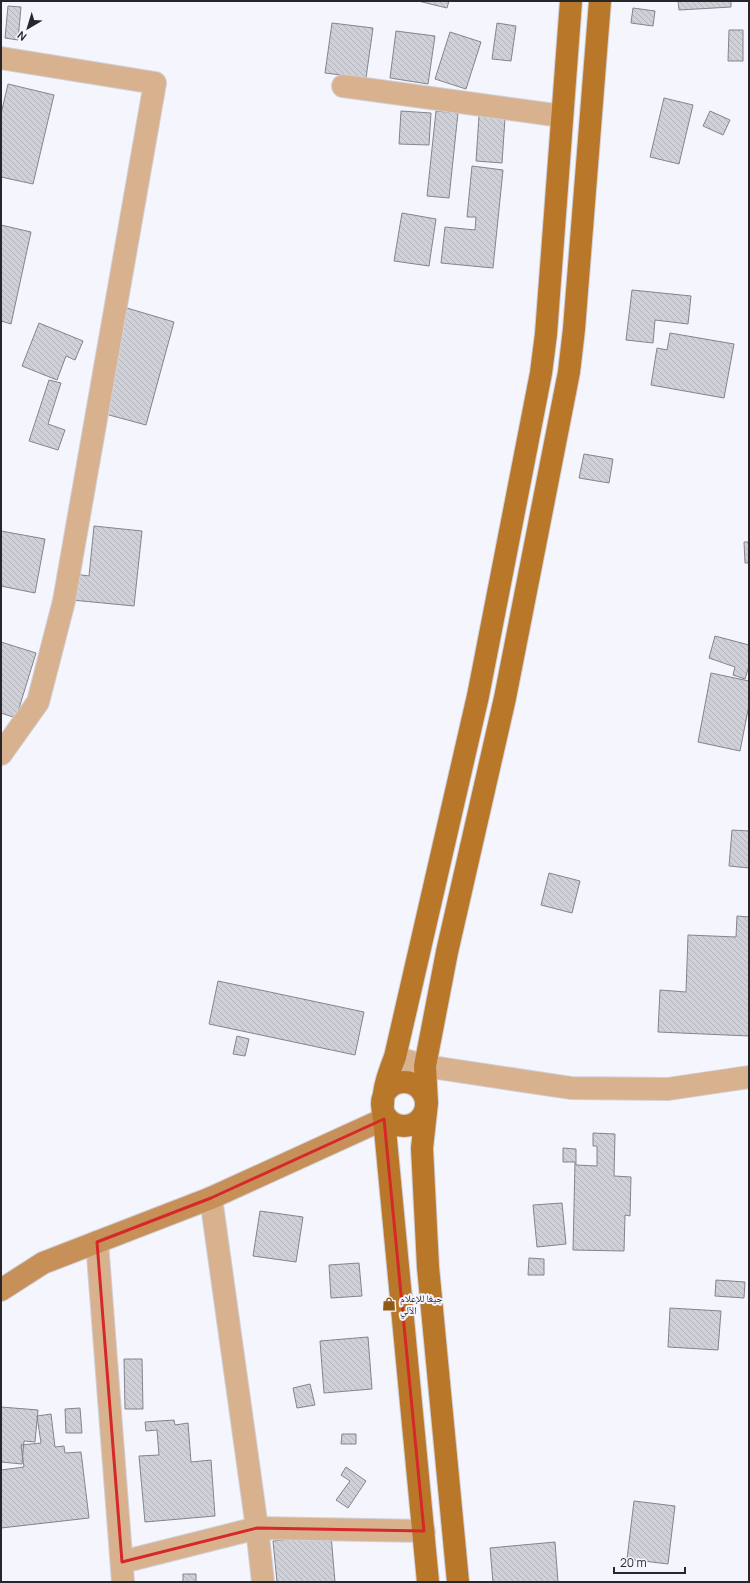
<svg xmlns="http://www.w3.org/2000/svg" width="750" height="1583" font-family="Manrope,'Noto Naskh Arabic',sans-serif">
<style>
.building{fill:url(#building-back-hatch);stroke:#84848d}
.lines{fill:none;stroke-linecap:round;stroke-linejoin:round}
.minor-casing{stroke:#d0d0d8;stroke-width:24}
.secondary-casing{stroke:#d0d0d8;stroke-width:24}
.primary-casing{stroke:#d0d0d8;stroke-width:24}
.minor{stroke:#d8b28f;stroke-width:22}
.secondary{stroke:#c79059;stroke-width:22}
.primary{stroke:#b9772a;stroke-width:22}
.marked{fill:none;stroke:#d62828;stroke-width:3;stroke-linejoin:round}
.labels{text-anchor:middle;stroke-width:4;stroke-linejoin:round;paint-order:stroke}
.poi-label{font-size:10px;fill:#27272a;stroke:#f5f5fe;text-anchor:start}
</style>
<defs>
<pattern id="building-back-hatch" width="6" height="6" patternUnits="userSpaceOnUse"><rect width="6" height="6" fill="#d0d0d9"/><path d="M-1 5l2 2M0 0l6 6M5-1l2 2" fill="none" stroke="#b3b3ba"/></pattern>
</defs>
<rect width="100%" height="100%" fill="#f5f5fe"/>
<!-- building -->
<path class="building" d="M418,1H449L447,8Z
M678,1H731V7L679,10Z
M8,6L21,7L18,40L5,38Z
M633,8L655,11L653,26L631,23Z
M332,23L373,28L366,78L325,73Z
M497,23L516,26L511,61L492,59Z
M729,30H743V61H728Z
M396,31L435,36L428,84L390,78Z
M450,32L481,42L466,89L435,79Z
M8,84L54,95L33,184L1,177V114Z
M664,98L693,105L679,164L650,157Z
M401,111L431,113L429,145L399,144Z
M436,111L458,113L449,198L427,196Z
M710,111L730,120L723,135L703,126Z
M479,116L505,118L502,163L476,161Z
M472,166L503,170L493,268L441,263L445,227L475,230L476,217H467Z
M402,213L436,219L429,266L394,261Z
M1,225L31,232L11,324L1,321Z
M632,290L691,296L688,324L655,320L653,343L626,340Z
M127,308L174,322L146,425L98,412Z
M39,323L83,341L75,360L66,356L57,380L22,366Z
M670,333L734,344L724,398L651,385L657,348L667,350Z
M49,380L61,383L48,424L65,430L58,450L29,441Z
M584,454L613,459L609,483L579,478Z
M94,526L142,531L134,606L72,600L75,574L89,576Z
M1,531L45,539L35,593L1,586Z
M744,542H749V563H745Z
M715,636L749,645V666L745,679L733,675L735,667L709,658Z
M1,642L36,653L16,718L1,713Z
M711,673L749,681V705L740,751L698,742Z
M732,830L749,831V868L729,866Z
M549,873L580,881L572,913L541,905Z
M737,916L749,917V1036L658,1032L660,990L686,992L688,935L736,937Z
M218,981L364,1012L355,1055L209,1024Z
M237,1036L249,1039L245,1056L233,1054Z
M593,1133L615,1134L614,1176L631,1177L630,1216L625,1215L624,1251L573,1250L575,1162H563V1148L576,1149V1165L597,1166V1146H593Z
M562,1203L566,1244L537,1247L533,1205Z
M260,1211L303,1217L296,1262L253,1256Z
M529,1258L544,1259V1275H528Z
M359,1263L362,1296L331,1298L329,1265Z
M716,1280L745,1282L744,1298L715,1296Z
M670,1308L721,1311L718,1350L668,1347Z
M368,1337L372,1389L324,1393L320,1341Z
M124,1359H142L143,1409H125Z
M310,1384L315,1405L297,1408L293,1388Z
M1,1407L38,1410L35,1442L24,1441L22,1464L1,1462Z
M80,1408L82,1433H66L65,1409Z
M51,1414L55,1447L64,1446L65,1453L81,1452L89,1518L1,1528V1470L24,1467L21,1445L41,1443L37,1416Z
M174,1420L175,1425L188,1423L191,1462L211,1460L215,1516L145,1522L139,1456L159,1455L157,1430L146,1431L145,1422Z
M342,1434H356V1444H341Z
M346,1467L366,1481L348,1508L336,1500L350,1481L341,1475Z
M634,1501L675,1506L668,1564L627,1559Z
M331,1535L335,1582H277L273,1541Z
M555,1542L558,1582H493L490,1548Z
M183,1574H196V1582H183Z"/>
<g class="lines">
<!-- minor casing -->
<g class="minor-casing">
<path id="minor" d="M1,58L155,83L64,601L38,702L1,754
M343,86L562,116
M395,1057L425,1066L571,1088L668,1089L749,1077
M211,1198L257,1528L263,1582
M97,1242L123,1582
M122,1562L257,1528L424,1531"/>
</g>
<!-- secondary casing -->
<g class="secondary-casing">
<path id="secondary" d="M1,1290L43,1263L211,1198L384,1119"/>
</g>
<!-- primary casing -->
<g class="primary-casing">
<path id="primary" d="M382 1104a22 22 0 1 1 44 0a22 22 0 1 1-44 0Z
M428,1582L384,1119C380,1098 387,1077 395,1057L478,696L541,373L546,334L571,1
M458,1582L428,1267L422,1148L427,1103L425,1066L447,952L505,698L569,372L574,329L600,1"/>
</g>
<!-- minor -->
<use href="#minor" class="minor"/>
<!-- secondary -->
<use href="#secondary" class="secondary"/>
<!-- primary -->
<use href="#primary" class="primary"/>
</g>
<!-- marked area -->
<path class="marked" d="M384,1119L424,1531L257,1528L122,1562L97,1242L211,1198Z"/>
<!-- icons -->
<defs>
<g id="shop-bare" transform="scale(1.08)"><path d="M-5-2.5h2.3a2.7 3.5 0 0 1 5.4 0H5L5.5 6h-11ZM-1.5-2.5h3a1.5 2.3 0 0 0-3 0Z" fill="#915912" stroke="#f5f5fe" stroke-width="2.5" paint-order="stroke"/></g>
</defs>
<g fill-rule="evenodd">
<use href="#shop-bare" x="389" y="1304"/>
</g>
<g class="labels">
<!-- poi labels -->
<g class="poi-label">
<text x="400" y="1302">جيغا للإعلام<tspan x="400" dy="12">الآلي</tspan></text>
</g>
</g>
<!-- border -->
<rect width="750" height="1583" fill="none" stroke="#27272a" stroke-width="4"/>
<!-- north arrow -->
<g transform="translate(28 28) rotate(218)" stroke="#f5f5fe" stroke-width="3" paint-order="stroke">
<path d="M0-3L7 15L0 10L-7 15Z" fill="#27272a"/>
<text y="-6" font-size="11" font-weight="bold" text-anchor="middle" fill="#27272a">N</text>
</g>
<!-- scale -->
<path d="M614 1567v6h71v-6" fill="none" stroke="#27272a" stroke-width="2"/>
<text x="620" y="1567" font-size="12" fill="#27272a" stroke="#f5f5fe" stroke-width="3" paint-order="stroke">20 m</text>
</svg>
